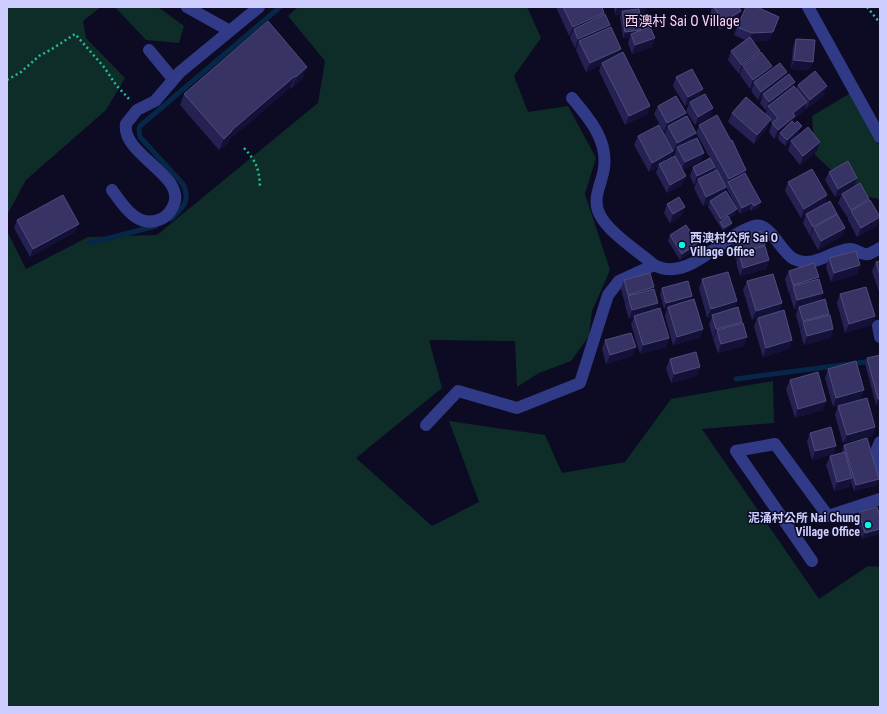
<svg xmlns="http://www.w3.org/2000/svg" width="887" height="714" font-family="'Roboto Condensed','Noto Sans TC',sans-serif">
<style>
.green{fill:#0e2d28}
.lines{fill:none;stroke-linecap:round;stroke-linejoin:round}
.stream{stroke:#062747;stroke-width:5}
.path{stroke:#21bf9f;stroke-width:2.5;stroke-dasharray:2 3;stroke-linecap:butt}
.minor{stroke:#313a87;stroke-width:12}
.wall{fill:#252253;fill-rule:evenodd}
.shaded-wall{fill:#131138}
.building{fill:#373465;stroke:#4e4c7e}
.poi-dot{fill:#00f8ee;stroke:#0c0b23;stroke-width:1.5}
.labels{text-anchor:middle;stroke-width:3;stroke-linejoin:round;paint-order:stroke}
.poi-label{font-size:12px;font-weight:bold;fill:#cdceff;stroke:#0c0b23;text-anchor:start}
.quarter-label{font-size:14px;fill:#ffcff4;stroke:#0c0b23}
</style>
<rect width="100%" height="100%" fill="#0c0b23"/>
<!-- green -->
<path class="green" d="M7,7H101L83,21L86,38L125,78L106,110L26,180L7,215Z
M115,7H158L184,26L179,43L146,40Z
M298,7H527L541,38L514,76L528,112L568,106L596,158L585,194L610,270L592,311L589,336L571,361L539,373L517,387L515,341L429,340L442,388L356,458L432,526L479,502L449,421L545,435L562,473L625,462L671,399L773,381L774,423L702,429L819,599L868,566L880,567V707H7V231L26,269L88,237L157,235L318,103L325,61L288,16Z
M854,91L880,148V199L858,195L815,155L812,116Z"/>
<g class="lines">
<!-- stream -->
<path class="stream" d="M171,219C183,208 191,201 183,184L140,137L139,129L140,126L280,7
M90,243L156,226
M736,379L880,360"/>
<!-- path -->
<path class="path" d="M867,7L880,23
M7,80L21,72L39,56L52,49L75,34L104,67L116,85L129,99
M244,148C256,161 259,168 260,186"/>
<!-- minor -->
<path class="minor" d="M187,7L230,31
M808,7L880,137
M149,50L173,79
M572,98C589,118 608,140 604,168C602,184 591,199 600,215C608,232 639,252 654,265
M112,190C124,207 139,231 163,218C168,215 172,210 174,204C185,175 121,154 126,124L137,110L155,101L180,72L259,7
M878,326L880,337
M426,425L458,391L517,408L580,383L608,295L619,281L654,265C688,284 722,235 754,226C770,221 781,253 794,259C814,269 830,251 849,249C856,248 862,256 869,254C873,252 877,250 880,248
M880,442L877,449L880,472
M812,561L736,451L775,444L828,516L880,499"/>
</g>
<!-- wall -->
<path class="wall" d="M556,7H602L603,15L610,25L609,28L619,54L650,106L647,114L625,125L599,71L601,65L586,72L576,50L577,47L575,48L570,38L571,35L569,36Z
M614,7H647L645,12L639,13L641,30L652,47L632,54L628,43L630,37L623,38L620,17L621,14L615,15Z
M712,7H739L738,19L720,30L710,14Z
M779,17L769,41H753L759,53L770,71L787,72L786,76L795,82L793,87L796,89L798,85L824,95L806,109L805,107L804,111L794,119L793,122L799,132L785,146L778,139L779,135L774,139L769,132L772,123L770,121L767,128L754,144L728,122L732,113L765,115L767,110L766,111L760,103L762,98L758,100L751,91L753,87L750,89L740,75L741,72L739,74L728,60L731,51L745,40L734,35L737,27Z
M268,21L303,78L292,88L291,87L229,140L228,143L219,150L180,105L184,94Z
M796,39L810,70L791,69L793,47Z
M676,77L701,96L713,108L710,117L695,125L686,111L689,104L685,106L673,86Z
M658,106L686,113L684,117L701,161L682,170V185L667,193L656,173L658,167L649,172L634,145L638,136L673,151L664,134L666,131L664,132L654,114ZM676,150L674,156L671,158L673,152Z
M699,125L746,170L745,173L759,208L751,211L750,209L740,214L726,187L724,192L735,215L729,218L731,226L723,231L708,207L709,203L703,206L694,188L696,184L694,185L690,176L693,167L710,158L696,133Z
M791,141L817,151L800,165L788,150Z
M829,172L854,187L869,199V201L877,226L857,237L848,220V218L838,203L842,194L835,197L825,180Z
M788,182L827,195L824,204L836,215L845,228L842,236L818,250L811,237V235L810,236L803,223L806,214L801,218L785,191Z
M667,204L685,207L681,216L670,223L664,213Z
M17,220L75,232L30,257L14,228Z
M670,235L698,243L696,249L680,260L668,241Z
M735,238L764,246L769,260L766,269L740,276L736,262L737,261H736L732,247Z
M829,258L860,265L857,274L831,282L826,267Z
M880,261V295L872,271L876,262Z
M789,271L818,279L823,293L820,301L829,314V315L833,329L830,338L804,345L800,331L801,329L800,330L796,315L798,308L794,309L790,295V293L789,294L785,279Z
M702,279L737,301L734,309L742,322V323L747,337L744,346L718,353L713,339L714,337L713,338L709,324L712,317L707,318L699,288Z
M624,280L653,289L658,303L656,309L669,338L666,347L640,354L631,324L634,318L629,319L625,305L626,303L625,304L621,289Z
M747,281L782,303L779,312L792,340L789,349L763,357L754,327L757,318L752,320L743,290Z
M662,288L692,296L690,300L703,329L700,338L673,345L665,316L667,308L664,309L660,294Z
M840,294L875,316L871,325L845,333L837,303Z
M605,340L636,347L632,356L606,364L602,349Z
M867,358L880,404L876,405L865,364Z
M670,359L700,367L697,376L671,383L666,368Z
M828,369L861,399L833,407L825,378Z
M790,380L823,410L795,418L786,389Z
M838,406L875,427L872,436L843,443L835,415Z
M810,433L836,446L833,454L812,460L807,442Z
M844,445L879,479L877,485L854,491L851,482L849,487L834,491L826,465L830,456L843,453L842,451Z
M877,507L862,539L857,518L859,512Z"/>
<!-- shaded-wall -->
<path class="shaded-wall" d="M617,7H647L645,12L623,14L622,11L621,14L615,15Z
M741,11L738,19L720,30L723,22Z
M604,13L601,22L574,29L571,35L569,36L573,27Z
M779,17L769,41L748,42L752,33Z
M610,25L607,33L579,41L577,47L575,48L578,39Z
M641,30L631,34L630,37L623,38L625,32Z
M655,38L652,47L632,54L635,45Z
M621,49L618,57L602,63L601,65L586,72L590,63Z
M760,51L757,59L743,66L741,72L739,74L742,65Z
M794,60L813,62L810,70L791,69Z
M772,66L768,74L754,82L753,87L750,89L753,80Z
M307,67L303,78L292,88L296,77Z
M787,72L784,81L763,94L762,98L758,100L761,92Z
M295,76L291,87L229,140L228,143L219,150L224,139L232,130Z
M795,82L792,91L768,106L767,110L766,111L769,102Z
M827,86L824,95L806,109L810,100Z
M703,89L700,98L690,102L689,104L685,106L688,97Z
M807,102L804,111L794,119L792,125L780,133L779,135L774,139L778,130L793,113Z
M650,106L647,114L625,125L629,116Z
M713,108L710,117L695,125L698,117Z
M686,113L682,122L668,126L666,131L664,132L667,123Z
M771,119L767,128L754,144L757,135Z
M802,126L799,132L785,146L787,140Z
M696,133L692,141L677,147L676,150L673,152L677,143Z
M820,142L817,151L800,165L803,156Z
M673,151L670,160L659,164L658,167L649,172L652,163Z
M704,153L701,161L681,171L685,162Z
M715,167L712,176L698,179L696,184L694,185L697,176Z
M746,170L743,179L728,182L729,179Z
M686,176L682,185L667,193L670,185Z
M857,178L854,187L835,197L838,189Z
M726,187L722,196L710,201L709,203L703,206L706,197Z
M827,195L824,204L801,218L804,209Z
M869,199L866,208L851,211L848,218L851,210Z
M761,202L759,208L751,211L754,206Z
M752,203L750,209L740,214L742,208Z
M685,207L681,216L670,223L673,214Z
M737,209L735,215L721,224L720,222L721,219Z
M837,214L833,222L814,228L811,235L810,236L813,227Z
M880,217L877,226L857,237L861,228Z
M732,223L731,226L723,231L724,228Z
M79,224L75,232L30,257L33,249Z
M845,228L842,236L818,250L821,241Z
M698,243L696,249L680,260L682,254Z
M765,245L762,254L739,253L737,261H736L739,252Z
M769,260L766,269L740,276L743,268Z
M860,265L857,274L831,282L834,273Z
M819,277L815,286H793L790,293L789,294L793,285Z
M654,287L651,296H628L626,303L625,304L628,295Z
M823,293L820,302L799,307L798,308L794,309L797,300Z
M692,296L690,302L668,307L667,308L664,309L666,303Z
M737,301L734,310L712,315V317L707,318L711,309Z
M658,303L655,311L634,316V318L629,319L632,310Z
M782,303L779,312L752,320L756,311Z
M829,314L826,322H803L801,329L800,330L803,321Z
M875,316L871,325L845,333L849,324Z
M742,322L739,330H717L714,337L713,338L716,329Z
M703,329L700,338L673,345L677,337Z
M833,329L830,338L804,345L807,336Z
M747,337L744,346L718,353L721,344Z
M669,338L666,347L640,354L643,345Z
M792,340L789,349L763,357L766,348Z
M636,347L632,356L606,364L610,355Z
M700,367L697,376L671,383L674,374Z
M864,390L861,399L833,407L836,398Z
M878,399H880V404L876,405Z
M826,401L823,410L795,418L798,409Z
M875,427L872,436L843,443L847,435Z
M836,446L833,454L812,460L815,451Z
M852,478L849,487L834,491L837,482Z
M879,479L877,485L854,491L856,485Z
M880,529V534L862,539L865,533Z"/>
<!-- building -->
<path class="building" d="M563,7H602L604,13L573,27Z
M714,7H739L741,11L723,22Z
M746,7H757L779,17L773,32L752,33L737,27Z
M639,9L641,30L625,32L622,11Z
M605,14L610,25L578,39L574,29Z
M268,21L307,67L296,77L295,76L232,130V131L224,139L184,94Z
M611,27L621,49L590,63L579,41Z
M650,27L655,38L635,45L631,34Z
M750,37L760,51L742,65L731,51Z
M796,39L815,40L813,62L794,60Z
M623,52L650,106L629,116L602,63Z
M761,52L772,66L753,80L743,66Z
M780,63L787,72L761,92L754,82Z
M692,69L703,89L688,97L676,77Z
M815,71L827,86L810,100L798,85Z
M789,74L795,82L769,102L763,94Z
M794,86L807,102L793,113L795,116L778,130L772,123L778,118L768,106Z
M705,94L713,108L698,117L690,102Z
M676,96L686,113L667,123L658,106Z
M746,97L771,119L757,135L732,113Z
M717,115L731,141L732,140L746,170L729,179L699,125Z
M687,116L696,133L677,143L668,126Z
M792,121L795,124L797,121L802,126L787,140L780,133Z
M659,125L673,151L652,163L638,136Z
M808,127L820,142L803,156L791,141Z
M697,138L704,153L685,162L677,147Z
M675,156L686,176L670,185L659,164Z
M710,158L715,167L697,176L693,167Z
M848,161L857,178L838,189L829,172Z
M812,169L827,195L804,209L788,182Z
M717,170L726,187L706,197L698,179Z
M745,173L761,202L754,206L752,203L742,208L728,182Z
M860,183L869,199L851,210L842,194Z
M726,191L737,209L721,219L710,201Z
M63,195L79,224L33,249L17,220Z
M679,197L685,207L673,214L667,204Z
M870,200L880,217L861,228L851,211Z
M830,201L837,214L813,227L806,214Z
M837,214L845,228L821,241L814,228Z
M728,216L732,223L724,228L720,222Z
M686,225L698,243L682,254L670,235Z
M761,231L765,245L739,252L735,238Z
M765,246L769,260L743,268L739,253Z
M856,251L860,265L834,273L829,258Z
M880,261V276L876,262Z
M814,263L819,277L793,285L789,271Z
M728,272L737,301L711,309L702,279Z
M650,273L654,287L628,295L624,280Z
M773,274L782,303L756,311L747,281Z
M819,279L823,293L797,300L793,286Z
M688,281L692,296L666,303L662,288Z
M866,287L875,316L849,324L840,294Z
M654,289L658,303L632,310L628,296Z
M694,299L703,329L677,337L668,307Z
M825,299L829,314L803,321L799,307Z
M738,307L742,322L716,329L712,315Z
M660,308L669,338L643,345L634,316Z
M784,310L792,340L766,348L758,318Z
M830,315L833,329L807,336L803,322Z
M743,323L747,337L721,344L717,330Z
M631,333L636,347L610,355L605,340Z
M696,352L700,367L674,374L670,359Z
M880,355V399H878L867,358Z
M856,361L864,390L836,398L828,369Z
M818,372L826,401L798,409L790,380Z
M867,398L875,427L847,435L838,406Z
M831,427L836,446L815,451L810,433Z
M867,438L879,479L856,485L844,445Z
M845,452L852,478L837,482L830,456Z
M877,507L880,517V529L865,533L859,512Z"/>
<!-- markers -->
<g class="poi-dot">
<circle cx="682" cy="245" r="4"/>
<circle cx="868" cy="525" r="4"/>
</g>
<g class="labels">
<!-- poi labels -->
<g class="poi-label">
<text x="690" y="242">西澳村公所 Sai O<tspan x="690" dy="14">Village Office</tspan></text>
<text x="860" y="522" text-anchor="end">泥涌村公所 Nai Chung<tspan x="860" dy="14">Village Office</tspan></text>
</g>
<!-- quarter labels -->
<g class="quarter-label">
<text x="682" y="26">西澳村 Sai O Village</text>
</g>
</g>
<!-- border -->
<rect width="887" height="714" fill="none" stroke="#cdceff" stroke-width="16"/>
</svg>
